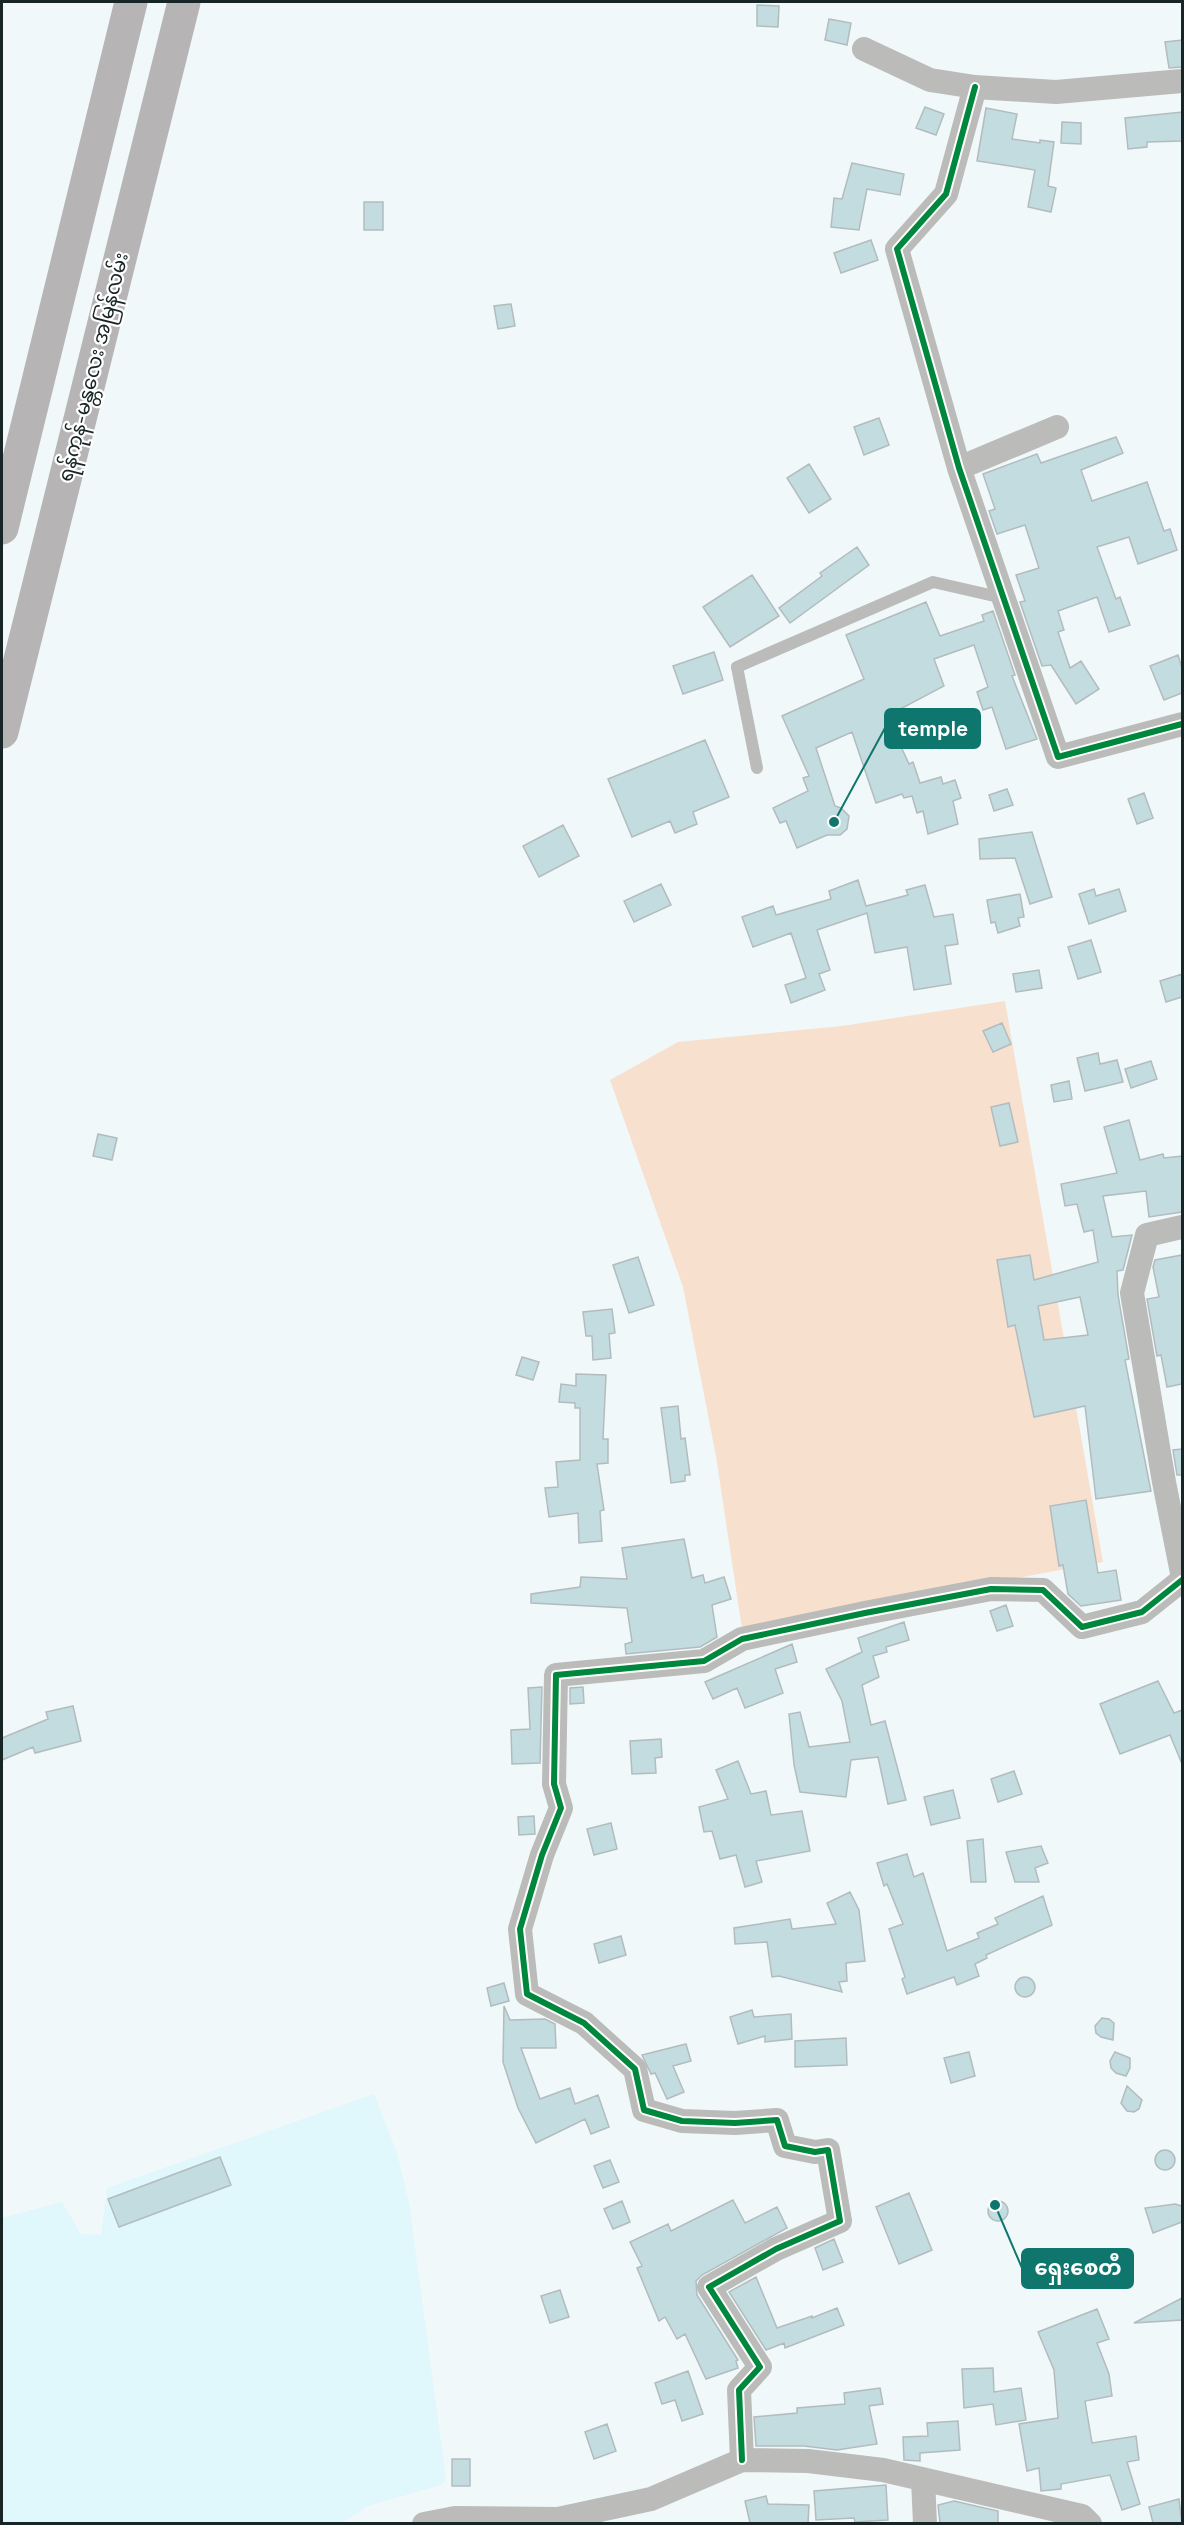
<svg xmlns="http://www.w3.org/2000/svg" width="1184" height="2525" font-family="'Space Grotesk','Noto Sans Myanmar',sans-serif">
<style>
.built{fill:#e0f7fc}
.green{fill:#f8e0cf}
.building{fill:#c2dce0;stroke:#b2bcbe;stroke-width:1.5;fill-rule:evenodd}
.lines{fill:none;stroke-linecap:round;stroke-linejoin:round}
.service{stroke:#bbbbb9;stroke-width:12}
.minor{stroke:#bbbbb9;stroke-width:24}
.trunk{stroke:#b6b4b4;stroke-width:33}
.cycleway-casing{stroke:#fff;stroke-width:10}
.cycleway{stroke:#00873e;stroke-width:6}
.labels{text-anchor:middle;stroke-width:4.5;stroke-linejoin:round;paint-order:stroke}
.street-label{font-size:20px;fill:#182527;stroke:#fff}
.leader{fill:none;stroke:#0f766e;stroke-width:2}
.callout-dot{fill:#0f766e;stroke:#fff;stroke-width:2}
.callout{fill:#0f766e;stroke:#0f766e;stroke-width:2}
.callout-label{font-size:21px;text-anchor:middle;font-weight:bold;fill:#fff}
</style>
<rect width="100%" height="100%" fill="#f1f8fa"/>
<!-- built -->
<path class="built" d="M374,2094L397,2153L409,2203L446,2480L441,2485L368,2506L342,2523L2,2524V2218L62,2202L81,2234L101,2235L107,2188Z"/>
<!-- green -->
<path class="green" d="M1005,1001L1103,1562L742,1629L716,1456L683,1287L610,1080L678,1042L842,1026Z"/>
<!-- building -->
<path class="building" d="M757,5L779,6L778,27L757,26Z
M829,19L851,23L847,45L825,40Z
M1182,40V67L1169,68L1165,42Z
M925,107L944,114L936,135L916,128Z
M986,108L1017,114L1012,139L1040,143V140L1054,142L1048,186L1056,188L1051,212L1028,207L1035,170L977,161Z
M1182,112V141L1147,142V147L1128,149L1125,118Z
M1062,122L1081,123V144L1061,143Z
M852,163L904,174L900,195L867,189L859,230L831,227L834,198L842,199Z
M364,202H383V230H364Z
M871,240L878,260L841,273L834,253Z
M511,304L515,326L498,329L494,306Z
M879,418L889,445L864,455L854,427Z
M1116,437L1123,453L1081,470L1092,501L1147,482L1164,531L1170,529L1177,550L1138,564L1129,537L1097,547L1116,599L1120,597L1130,625L1109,632L1097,597L1058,611L1064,630L1058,632L1070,668L1081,661L1099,689L1076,704L1051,665L1042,666L1020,602L1025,601L1016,575L1039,568L1025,525L997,534L989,511L995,509L983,474L1037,454L1041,463Z
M809,464L831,499L809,513L787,478Z
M857,547L869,565L790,623L779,608L822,576L820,573Z
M752,575L779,616L730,647L703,607Z
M926,602L940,636L984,621L982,615L993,611L1015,675L1012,676L1037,739L1006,749L992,707L983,710L977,692L988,687L974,645L934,659L944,686L887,716L909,764L913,762L920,783L941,777L943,784L955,780L961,798L953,801L958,824L928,834L923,811L917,813L912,796L904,798L902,794L876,803L852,732L816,748L835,806L841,808L849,816L847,829L840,835H827L797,848L786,821L780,823L773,808L808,791L803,778L809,776L782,716L864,679L846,635Z
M714,652L723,680L683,694L673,666Z
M1178,655L1182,668V693L1164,700L1150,666Z
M705,740L729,797L693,812L697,824L675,833L670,821L632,837L608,779Z
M1007,789L1013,805L994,811L989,795Z
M1144,793L1153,818L1137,824L1128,799Z
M563,825L579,856L539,877L523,846Z
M1032,832L1052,897L1030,904L1015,858L980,859L979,839Z
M858,880L866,906L908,895L906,890L925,885L934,917L953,914L958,944L945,946L951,984L914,990L907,947L875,953L867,913L817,930L830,970L819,974L825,990L791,1003L785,985L806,978L791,933L753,947L742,917L773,906L776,915L831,899L829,891Z
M661,884L671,905L634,922L624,901Z
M1094,889L1096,896L1119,889L1126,911L1089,924L1079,894Z
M1020,894L1024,917L1018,918L1020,926L998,933L995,922L991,923L987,900Z
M1091,940L1101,972L1078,979L1068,947Z
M1039,970L1042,988L1016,992L1013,974Z
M1182,974V997L1166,1002L1160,981Z
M1002,1023L1011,1044L993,1052L983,1031Z
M1098,1053L1100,1064L1117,1060L1123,1082L1085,1091L1077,1058Z
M1151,1061L1157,1079L1131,1088L1125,1069Z
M1069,1081L1072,1099L1054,1102L1051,1085Z
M1009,1103L1018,1142L1000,1146L991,1107Z
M1129,1120L1140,1160L1163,1154L1164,1158L1182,1156V1212L1149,1217L1146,1191L1103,1196L1112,1237L1132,1235L1123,1270L1117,1271L1118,1295L1129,1359L1125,1360L1151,1491L1096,1499L1085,1406L1034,1417L1015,1325L1008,1327L997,1260L1030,1255L1034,1280L1098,1262L1093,1230L1084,1232L1077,1204L1065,1206L1061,1184L1117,1173L1104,1127ZM1080,1297L1088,1335L1044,1340L1038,1306Z
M98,1134L117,1138L112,1160L93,1156Z
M1182,1255V1384L1167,1387L1161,1355L1157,1356L1147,1299L1159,1297L1153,1267L1155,1260Z
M638,1257L654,1305L629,1313L613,1265Z
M612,1309L615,1333L609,1334L611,1358L593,1360L592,1336H586L583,1312Z
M522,1357L539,1362L533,1380L516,1375Z
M576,1374L606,1375L603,1439H608V1463L597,1464L604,1510L600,1511L602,1541L579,1543L578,1513L549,1517L545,1488L558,1487L556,1462L580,1460V1408H575V1403L559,1402L561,1384L576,1386Z
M678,1406L681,1439L685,1438L690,1475H685V1481L671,1483L661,1408Z
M1182,1449V1475H1177L1173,1450Z
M1086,1500L1098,1573L1116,1570L1121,1600L1081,1606L1068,1594L1063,1565L1059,1566L1050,1506Z
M684,1539L692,1578L703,1575L705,1583L724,1577L731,1599L712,1605L717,1637L700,1647L626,1654L625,1644L632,1642L627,1608L531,1603V1594L580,1587L581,1577L627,1579L622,1548Z
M1006,1605L1013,1626L997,1631L990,1611Z
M904,1622L909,1640L886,1647L887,1652L873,1656L879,1677L862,1685L871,1725L885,1721L906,1800L888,1804L878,1757L851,1760L846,1797L800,1792L794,1765L789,1714L800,1712L809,1747L850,1742L842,1701L826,1669L862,1652L858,1638Z
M792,1644L797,1662L775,1669L783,1693L745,1708L737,1688L713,1699L705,1682Z
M1158,1681L1174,1713L1182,1710V1764L1170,1735L1120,1754L1100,1704Z
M542,1687L540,1763L512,1764L511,1730L530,1729L528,1688Z
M583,1687L584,1703L570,1704V1688Z
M73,1706L81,1741L35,1753L33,1747L2,1760V1738L48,1719L46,1712Z
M661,1739L662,1757L655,1758L656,1773L632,1774L630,1741Z
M738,1761L751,1794L766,1791L771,1815L802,1811L810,1851L756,1861L762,1882L745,1887L736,1855L720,1859L712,1831L704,1832L699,1807L728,1799L716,1770Z
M1014,1771L1022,1794L998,1802L991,1779Z
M953,1790L960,1818L931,1825L924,1797Z
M534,1816L535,1834L519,1835L518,1817Z
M611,1823L617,1849L594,1855L587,1829Z
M983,1839L986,1882H971L967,1841Z
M1041,1846L1048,1863L1035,1868L1039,1882H1015L1006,1852Z
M907,1854L914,1877L923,1873L947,1951L979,1938L977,1933L998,1924L995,1918L1043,1896L1052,1925L986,1955L987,1958L975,1964L979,1976L957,1985L954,1977L907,1994L902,1979L905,1977L889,1929L903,1924L887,1884L884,1886L877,1863Z
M850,1892L859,1910L865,1961L846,1963L847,1981L839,1982L842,1992L779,1976L772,1977L767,1942L735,1944L734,1928L790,1919L792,1929L836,1924L827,1903Z
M621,1936L626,1955L599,1963L594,1944Z
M1015 1987a10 10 0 1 1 20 0a10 10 0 1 1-20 0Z
M504,1983L509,2001L491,2006L487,1988Z
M504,2006L510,2020L545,2019L555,2024L556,2048H521L540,2099L570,2088L575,2104L598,2095L609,2127L591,2134L585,2119L536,2143L518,2108L503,2062Z
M752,2010L754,2017L791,2014L792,2039L765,2042V2036L738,2044L730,2017Z
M1102,2018L1109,2019L1114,2023L1113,2040L1101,2037L1096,2033L1095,2026Z
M846,2038L847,2065L795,2067V2041Z
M686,2044L691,2061L673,2066L684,2092L667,2099L655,2073L651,2074L642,2055Z
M969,2052L975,2076L951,2083L944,2058Z
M1115,2052L1130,2058V2068L1126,2076L1116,2073L1111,2068L1110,2061Z
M1127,2086L1142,2100L1139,2109L1134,2112L1127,2111L1121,2103Z
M1155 2160a10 10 0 1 1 20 0a10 10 0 1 1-20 0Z
M220,2157L231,2185L119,2227L108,2199Z
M610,2160L619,2182L603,2188L594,2166Z
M909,2193L932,2250L899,2264L876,2207Z
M733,2200L745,2223L777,2207L787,2228L702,2275L696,2281L697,2295L738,2360L736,2361L738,2368L706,2379L685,2334L677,2339L665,2317L659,2321L637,2268L642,2266L630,2242L668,2224L671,2231Z
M988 2211a10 10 0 1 1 20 0a10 10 0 1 1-20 0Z
M622,2201L630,2222L613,2229L604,2209Z
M1175,2204L1182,2206V2222L1153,2233L1145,2208Z
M834,2239L843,2262L823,2270L815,2248Z
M756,2277L777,2328L812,2316V2318L837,2308L844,2325L785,2348L784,2343L766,2350L729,2292Z
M560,2290L569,2317L550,2323L541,2296Z
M1182,2298V2320L1134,2323Z
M1097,2309L1109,2339L1097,2343L1109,2374L1112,2396L1085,2401L1092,2443L1136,2436L1139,2460L1127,2462L1140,2504L1122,2510L1110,2475L1061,2484V2489L1041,2491L1039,2468L1027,2471L1019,2424L1058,2418L1054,2370L1038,2332Z
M993,2368L994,2392L1021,2388L1026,2420L996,2425L993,2404L964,2408L962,2369Z
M688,2371L703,2414L682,2421L675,2400L662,2404L655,2383Z
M880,2388L883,2404L869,2406L877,2444L837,2450L804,2446H756L754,2417L797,2413V2408L845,2404L844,2393Z
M958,2421L960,2450L920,2453V2461L904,2460L903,2437L928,2436L927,2423Z
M607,2424L616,2451L594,2459L585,2432Z
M452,2459H470V2486H452Z
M886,2485L888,2520L855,2522L854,2518L816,2520L814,2491Z
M766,2496L768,2504L809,2505L808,2523H750L745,2501Z
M1179,2499L1182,2523H1153L1149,2507Z
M954,2501L998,2511V2523H940L938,2505Z"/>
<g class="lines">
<!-- service -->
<path class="service" d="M757,768L737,667L933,582L1003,598"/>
<!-- minor -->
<path class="minor" d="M864,49L930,80L975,87L1056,92L1182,81
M975,87L946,194L897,249L959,468L1058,757L1182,724
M959,468L1057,427
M1182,1227L1147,1235L1132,1293L1164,1482L1182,1573
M742,2460L739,2390L760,2367L709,2287L776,2249L840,2221L828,2150L815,2152L785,2146L777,2120L735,2123L682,2121L644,2110L635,2069L584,2023L527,1994L520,1929L542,1855L561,1808L554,1784L556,1675L704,1661L742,1639L865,1613L991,1589L1043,1590L1082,1627L1142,1612L1182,1580
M923,2479L925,2524
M424,2524L455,2518L558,2519L651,2499L742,2460L808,2461L883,2470L1082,2516L1090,2524"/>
<!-- trunk -->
<path class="trunk" d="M2,528L131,2
M2,732L184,2"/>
<!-- cycleway casing -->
<g class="cycleway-casing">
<path id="cycleway" d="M975,87L946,194L897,249L959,468L1058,757L1182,724
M742,2460L739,2390L760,2367L709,2287L776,2249L840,2221L828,2150L815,2152L785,2146L777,2120L735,2123L682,2121L644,2110L635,2069L584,2023L527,1994L520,1929L542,1855L561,1808L554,1784L556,1675L704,1661L742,1639L865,1613L991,1589L1043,1590L1082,1627L1142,1612L1182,1580"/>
</g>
<!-- cycleway -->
<use href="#cycleway" class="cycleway"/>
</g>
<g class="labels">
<!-- street labels -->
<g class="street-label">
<text transform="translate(93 367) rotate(-76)" y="7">ရန်ကုန်-မန္တလေး အမြန်လမ်း</text>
</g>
</g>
<!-- callouts -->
<path class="leader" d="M834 822L885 728M995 2205L1022 2268"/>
<g class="callout-dot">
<circle cx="834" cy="822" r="6"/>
<circle cx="995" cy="2205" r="6"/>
</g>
<g class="callout">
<rect x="885" y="709" width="95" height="39" rx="6"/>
<rect x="1022" y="2249" width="111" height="39" rx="6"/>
</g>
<g class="callout-label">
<text x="933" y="736">temple</text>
<text x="1078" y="2275">ရှေးစေတီ</text>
</g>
<!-- border -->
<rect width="1184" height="2525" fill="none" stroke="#182527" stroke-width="6"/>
</svg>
